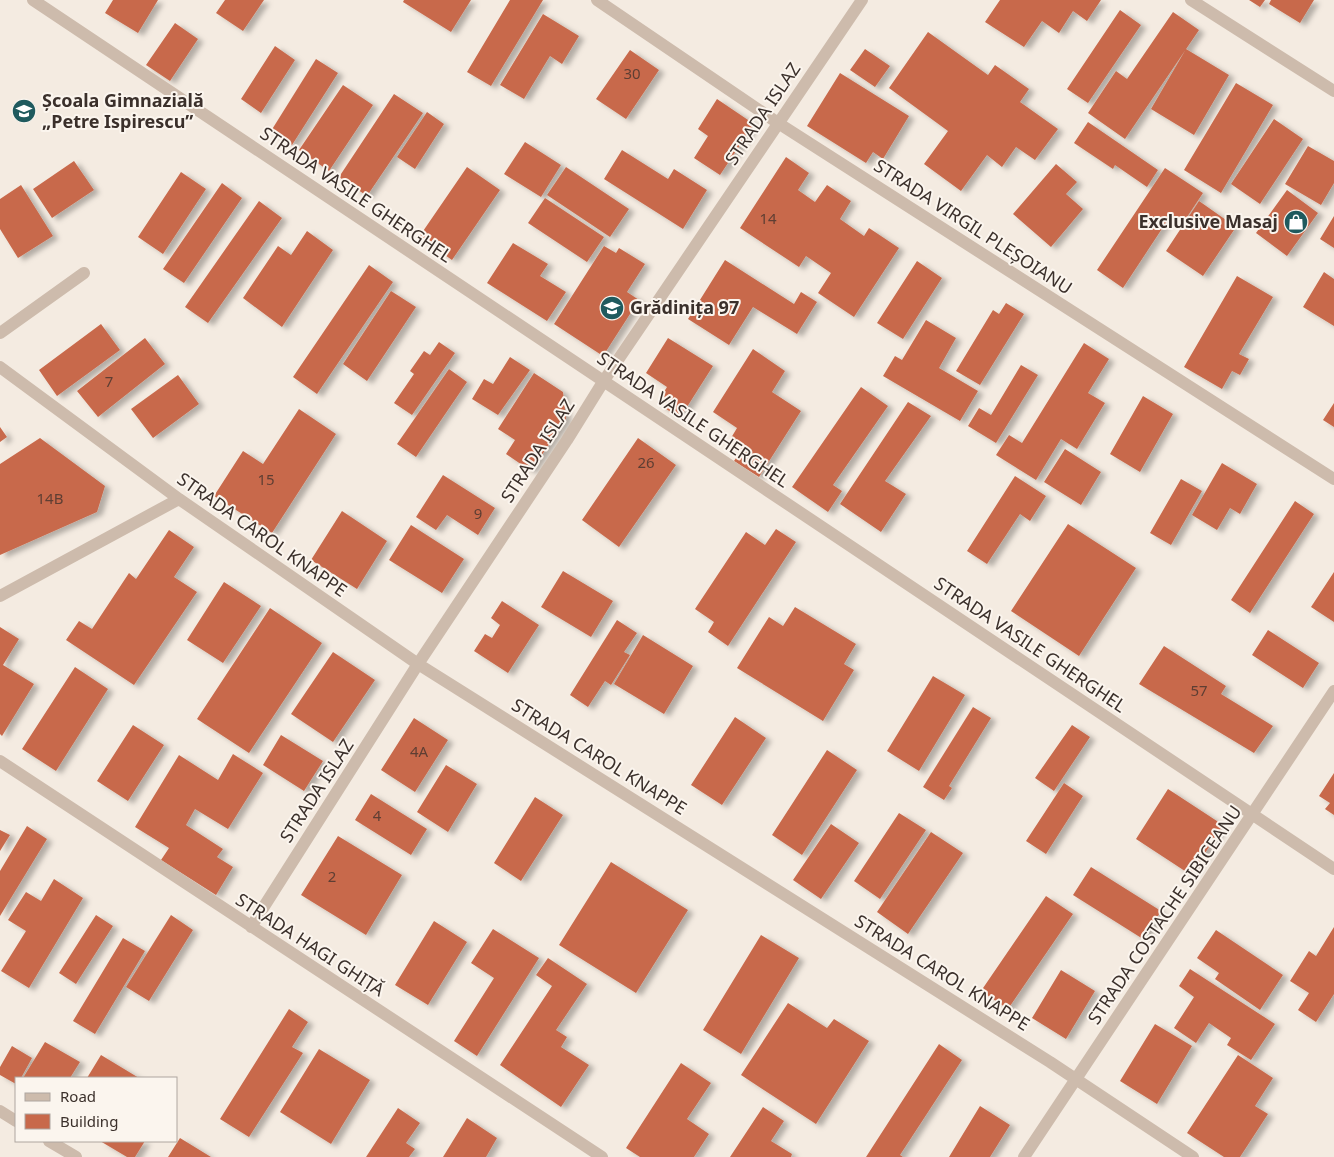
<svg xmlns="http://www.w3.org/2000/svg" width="1334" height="1157" font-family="'Noto Sans',sans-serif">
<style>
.building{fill:#c8694b;filter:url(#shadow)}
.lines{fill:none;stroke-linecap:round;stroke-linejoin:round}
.minor{stroke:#cdbbac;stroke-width:12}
.labels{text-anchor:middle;stroke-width:4;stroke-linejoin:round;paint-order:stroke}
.number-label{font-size:15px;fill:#5e3e33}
.poi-label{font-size:18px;font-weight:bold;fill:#3b302b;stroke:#fbf5ee;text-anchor:start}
.street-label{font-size:18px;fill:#3b302b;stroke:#fbf5ee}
</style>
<defs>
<filter id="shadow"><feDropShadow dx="5.5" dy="3" stdDeviation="2.5" flood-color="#0004"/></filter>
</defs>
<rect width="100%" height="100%" fill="#f4ebe1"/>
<!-- building -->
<path class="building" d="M113,0H158L138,33L105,13Z
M225,0H264L243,31L216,13Z
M404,0H471L451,32L403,2Z
M510,0H543L491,86L467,72Z
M1000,0H1101L1087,21L1073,11L1059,33L1042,21L1024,47L985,22Z
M1249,0H1265L1260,7Z
M1271,0H1314L1300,23L1269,4Z
M1120,10L1141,25L1088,103L1067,89Z
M1173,12L1199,30L1125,139L1088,113L1116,71L1127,79Z
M543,14L579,36L562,64L550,56L524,99L500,85Z
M175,23L198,39L170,81L146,65Z
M928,32L988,75L995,65L1029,89L1020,102L1058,129L1035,160L1016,147L1002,167L987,155L961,191L924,164L948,131L889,88Z
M275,46L295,60L261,113L241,99Z
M865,49L890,66L875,87L850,70Z
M1186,49L1229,75L1194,135L1151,109Z
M630,50L659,70L626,119L596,99Z
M316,59L338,73L292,145L271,131Z
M840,73L909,116L883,159L873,152L866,163L807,126Z
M1236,83L1273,105L1221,193L1184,170Z
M343,85L373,105L329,171L299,150Z
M394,94L423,113L367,196L339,177Z
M717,99L754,124L720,175L694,158L708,136L698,129Z
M427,112L444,124L415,169L397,157Z
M1274,119L1303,139L1260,204L1231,184Z
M1088,122L1158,170L1147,187L1115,165L1113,169L1074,143Z
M525,142L561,165L541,197L504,174Z
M1308,146L1334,161V183L1321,205L1285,184Z
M622,150L668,179L674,169L707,190L683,229L604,179Z
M786,157L809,173L798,190L815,202L827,185L851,201L840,219L864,236L869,228L899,248L854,317L818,293L831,273L806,256L799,267L740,228Z
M74,161L94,190L52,218L33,189Z
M1056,164L1077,182L1066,194L1083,209L1051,247L1013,214Z
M467,167L500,190L452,260L419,237Z
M566,167L629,209L610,237L547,195Z
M1165,168L1203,193L1183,223L1171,215L1123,288L1097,270Z
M181,172L206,189L163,254L138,237Z
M222,183L242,198L184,283L163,269Z
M21,185L53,236L18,258L0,229V199Z
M1287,190L1318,213L1287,256L1256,233Z
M545,198L604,237L587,262L528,223Z
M259,201L282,218L208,323L185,307Z
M1199,201L1236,227L1203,276L1166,251Z
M1334,216V248L1320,239Z
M307,231L333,250L282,327L243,298L278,246L291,255Z
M513,243L548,264L540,276L566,292L547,321L487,283Z
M604,246L616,253L619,248L645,264L627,292L639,300L603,356L554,324Z
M725,260L794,304L801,292L817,302L797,334L753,307L729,345L688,319Z
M917,261L942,278L903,339L877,323Z
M369,265L393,282L317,394L293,377Z
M1324,272L1334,279V326L1303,307Z
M1237,276L1273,297L1239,354L1249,359L1240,375L1232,371L1222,389L1184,367Z
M391,291L416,307L367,381L343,364Z
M1006,303L1024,314L980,385L956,371L993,310L999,314Z
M926,320L956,338L939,368L978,391L960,421L883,376L895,356L902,360Z
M101,324L120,350L57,396L39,370Z
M145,338L165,364L98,417L77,391Z
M668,338L713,366L680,418L657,403L667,387L646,373Z
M439,342L455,353L412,415L394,403L414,374L410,371L424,351L430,355Z
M1084,343L1109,359L1088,393L1105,403L1077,449L1061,439L1036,480L996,455L1009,435L1022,443Z
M753,349L785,371L772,392L801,411L759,477L734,461L741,451L728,443L737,428L713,412Z
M510,357L530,370L498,415L472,399L484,379L493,384Z
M1021,365L1038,375L996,443L968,426L979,408L991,415Z
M449,369L467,382L416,457L397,444Z
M534,373L563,392L566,419L531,471L506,454L515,440L498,429Z
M178,375L199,404L153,438L131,409Z
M861,387L888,406L833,485L842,491L828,512L792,487Z
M1143,396L1173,414L1140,472L1110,454Z
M908,402L931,416L885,481L906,494L881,532L840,504Z
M1334,403V427L1323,420Z
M299,409L336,434L272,533L214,496L243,451L263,464Z
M0,427L7,437L0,442Z
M40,438L105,486L97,512L0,555V464Z
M638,438L676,465L619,547L582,520Z
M1065,449L1101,472L1081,505L1044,482Z
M1222,463L1257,484L1240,514L1230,508L1217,530L1192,515Z
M443,475L495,508L478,535L447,515L436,530L416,517Z
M1015,476L1046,496L1030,521L1020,514L987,564L967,551Z
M1181,479L1202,491L1171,545L1150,533Z
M1295,501L1314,514L1250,613L1231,600Z
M342,511L387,541L357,589L311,560Z
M1068,524L1136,568L1079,656L1011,611Z
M411,525L464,559L442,593L389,560Z
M776,529L796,542L728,646L708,632L714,622L695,609L746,532L765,545Z
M169,530L194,547L174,577L197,592L134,685L66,640L79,621L92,629L129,573L136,579Z
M563,571L613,601L591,637L541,607Z
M1334,572V622L1311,607Z
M224,582L261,606L223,663L187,640Z
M502,601L539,625L508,673L474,651L485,634L492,638L500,625L491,618Z
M795,607L856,644L844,664L854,670L823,721L737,668L769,617L783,626Z
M270,608L322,643L249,753L197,719Z
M617,620L637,633L624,652L630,655L611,685L605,681L588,707L570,695Z
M0,627L19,639L3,665L34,684L2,736L0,734Z
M1268,630L1319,663L1303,688L1252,655Z
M643,635L693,666L664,714L614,684Z
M1164,646L1226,686L1221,694L1273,726L1254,753L1139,684Z
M333,652L375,680L333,742L291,714Z
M75,667L108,689L56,771L22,749Z
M933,676L965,695L919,771L887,751Z
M973,707L991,718L949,786L952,788L944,800L923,787Z
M735,717L766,738L722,805L691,785Z
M414,718L448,740L415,792L381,770Z
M133,725L164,745L128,801L97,781Z
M1072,725L1090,737L1054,791L1035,778Z
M281,735L323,761L304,791L263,765Z
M827,750L857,770L802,855L772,835Z
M233,754L263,773L228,829L195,809L186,825L223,849L217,857L233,867L216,895L161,860L169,848L135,827L179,755L218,780Z
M446,765L477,784L448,832L417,812Z
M1334,773V815L1325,809L1330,803L1319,796Z
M1064,783L1083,796L1046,854L1026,841Z
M1168,789L1223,825L1191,875L1136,839Z
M371,794L427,829L411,855L355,820Z
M535,797L563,815L521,881L494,863Z
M899,813L926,830L880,899L854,881Z
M831,824L859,843L821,899L793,880Z
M27,826L47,839L0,916V871Z
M0,830L10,835L0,851Z
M931,832L963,853L908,934L877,912Z
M338,836L402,875L366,935L301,895Z
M611,862L688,910L636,993L559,945Z
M1091,867L1161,911L1143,939L1073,895Z
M54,879L83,898L29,988L1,971L26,931L8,920L26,892L41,901Z
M1046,896L1073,914L1008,1009L981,991Z
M96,915L113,926L76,984L59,973Z
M171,915L193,930L149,1001L126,987Z
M434,921L467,942L428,1005L395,985Z
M1334,927V994L1316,1022L1298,1010L1309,993L1290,981L1309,951L1316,956Z
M493,929L539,958L477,1056L454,1041L494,978L471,963Z
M1216,930L1283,975L1260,1010L1215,979L1219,973L1197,958Z
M761,935L799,958L741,1054L703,1030Z
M123,938L145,951L95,1034L73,1021Z
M548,958L587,984L556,1030L567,1037L561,1047L589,1065L561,1107L500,1065L552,986L536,975Z
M1190,969L1275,1024L1251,1060L1227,1045L1231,1038L1209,1023L1196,1043L1174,1028L1194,997L1179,986Z
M1061,970L1095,991L1066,1039L1032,1018Z
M788,1003L827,1028L834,1019L869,1041L816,1124L741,1075Z
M289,1009L308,1022L292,1047L303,1053L249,1137L220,1119Z
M1155,1024L1192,1046L1157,1104L1120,1081Z
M45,1042L80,1062L70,1078H23Z
M939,1044L962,1060L900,1155L903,1157H866Z
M12,1046L32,1058L21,1078H16V1084L0,1075V1067Z
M319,1049L370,1080L331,1144L280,1112Z
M101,1055L139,1078H87Z
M1238,1055L1273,1078L1255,1106L1268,1114L1240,1157H1224L1187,1133Z
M681,1063L711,1083L687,1119L709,1134L694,1157H640L626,1148Z
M980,1106L1010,1125L990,1157H949Z
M763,1107L784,1121L771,1141L792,1154L791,1157H730Z
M398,1108L420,1123L406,1143L415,1149L409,1157H366Z
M467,1118L497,1138L486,1157H443Z
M180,1138L211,1157H168Z
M100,1141H145L135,1157H127Z"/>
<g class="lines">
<!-- minor -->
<path class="minor" d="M33,0L1334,869
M597,0L778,123L1334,479
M1191,0L1334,91
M0,333L84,273
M0,367L179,499L418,664L1050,1062L1193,1157
M0,596L179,499
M0,761L602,1157
M251,927L418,664L567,440L603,382L862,0
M0,1111L16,1121
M49,1141L76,1157
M1024,1157L1334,691"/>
</g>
<!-- icons -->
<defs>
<g id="school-disc" transform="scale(1.25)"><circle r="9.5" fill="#1f5a5e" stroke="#fbf5ee"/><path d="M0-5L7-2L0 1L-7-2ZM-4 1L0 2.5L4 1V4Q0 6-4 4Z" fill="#fff"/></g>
<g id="shop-disc" transform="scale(1.25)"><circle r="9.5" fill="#1f5a5e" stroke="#fbf5ee"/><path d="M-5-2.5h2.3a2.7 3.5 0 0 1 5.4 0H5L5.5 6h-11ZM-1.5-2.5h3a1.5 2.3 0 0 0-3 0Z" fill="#fff"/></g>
</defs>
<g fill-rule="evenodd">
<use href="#school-disc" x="24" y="111"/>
<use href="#shop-disc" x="1296" y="222"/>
<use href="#school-disc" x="612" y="308"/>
</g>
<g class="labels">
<!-- number labels -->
<g class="number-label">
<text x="632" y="79">30</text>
<text x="768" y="224">14</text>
<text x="109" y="387">7</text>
<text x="646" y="468">26</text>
<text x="266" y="485">15</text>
<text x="50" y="504">14B</text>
<text x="478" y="519">9</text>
<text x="1199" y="696">57</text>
<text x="419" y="757">4A</text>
<text x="377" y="821">4</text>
<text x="332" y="882">2</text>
</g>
<!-- poi labels -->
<g class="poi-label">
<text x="42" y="107">Școala Gimnazială<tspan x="42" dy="21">„Petre Ispirescu”</tspan></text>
<text x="1278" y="228" text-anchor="end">Exclusive Masaj</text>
<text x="630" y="314">Grădinița 97</text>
</g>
<!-- street labels -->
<g class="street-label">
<text transform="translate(763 114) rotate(-56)" y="6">STRADA ISLAZ</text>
<text transform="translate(356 195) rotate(34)" y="6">STRADA VASILE GHERGHEL</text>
<text transform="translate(973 227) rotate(33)" y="6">STRADA VIRGIL PLEȘOIANU</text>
<text transform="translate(693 420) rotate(34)" y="6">STRADA VASILE GHERGHEL</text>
<text transform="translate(538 451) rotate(-57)" y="6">STRADA ISLAZ</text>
<text transform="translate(262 535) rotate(35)" y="6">STRADA CAROL KNAPPE</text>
<text transform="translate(1030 645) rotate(34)" y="6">STRADA VASILE GHERGHEL</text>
<text transform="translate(599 757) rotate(32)" y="6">STRADA CAROL KNAPPE</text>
<text transform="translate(317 791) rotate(-57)" y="6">STRADA ISLAZ</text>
<text transform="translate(1165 915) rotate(-56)" y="6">STRADA COSTACHE SIBICEANU</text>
<text transform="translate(310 945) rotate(33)" y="6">STRADA HAGI GHIȚĂ</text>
<text transform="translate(942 973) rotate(32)" y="6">STRADA CAROL KNAPPE</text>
</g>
</g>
<!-- legend -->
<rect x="15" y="1077" width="162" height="65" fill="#fbf5ee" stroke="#aea6a0"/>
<rect x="25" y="1093" width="25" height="8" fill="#cdbbac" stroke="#aea6a0"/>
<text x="60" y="1102" font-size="15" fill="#3b302b">Road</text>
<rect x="25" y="1114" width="25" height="15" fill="#c8694b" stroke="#aea6a0"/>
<text x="60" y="1127" font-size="15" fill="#3b302b">Building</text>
</svg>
